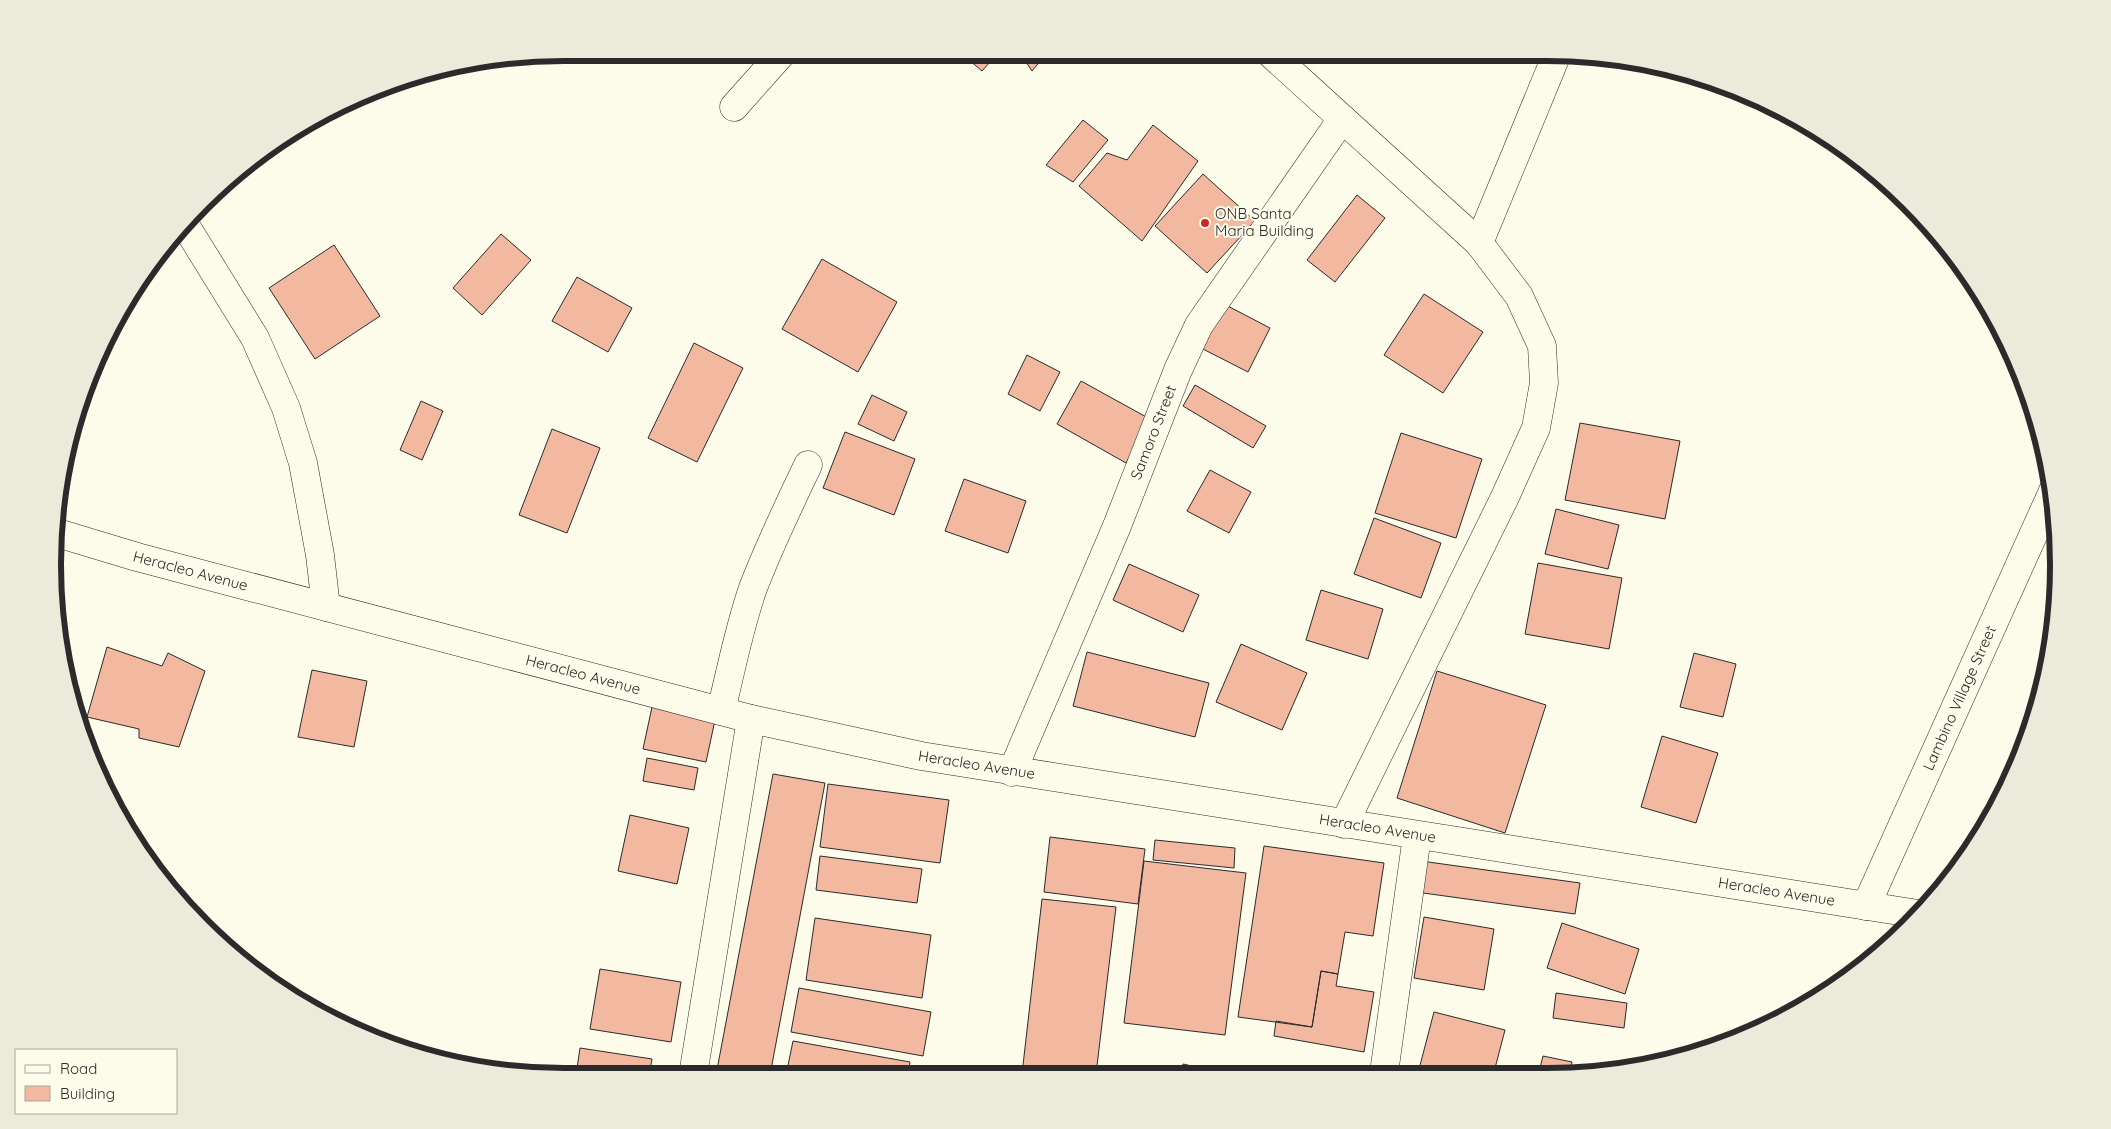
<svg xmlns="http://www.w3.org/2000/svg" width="2111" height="1129" font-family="Quicksand,sans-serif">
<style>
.building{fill:#f2b8a0;stroke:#2b2b2b}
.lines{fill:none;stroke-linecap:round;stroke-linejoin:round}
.minor-casing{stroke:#2b2b2b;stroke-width:29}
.tertiary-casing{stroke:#2b2b2b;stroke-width:29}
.minor{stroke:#fdfbea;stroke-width:28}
.tertiary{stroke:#fdfbea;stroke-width:28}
.poi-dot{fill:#c62828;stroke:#fdfbea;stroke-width:2}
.labels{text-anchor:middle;stroke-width:4;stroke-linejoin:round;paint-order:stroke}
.poi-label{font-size:15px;fill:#2b2b2b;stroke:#fdfbea;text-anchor:start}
.street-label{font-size:15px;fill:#2b2b2b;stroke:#fdfbea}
.rim{fill:none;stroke:#2b2b2b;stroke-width:6}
</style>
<rect width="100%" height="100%" fill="#fdfbea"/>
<!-- building -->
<path class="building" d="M961,53H998L982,71Z
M1020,53H1047L1032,71Z
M1083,120L1108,140L1073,182L1046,165Z
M1153,125L1198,161L1142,241L1079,186L1107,153L1127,160Z
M1203,174L1255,221L1207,273L1155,226Z
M1357,195L1385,218L1335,282L1307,260Z
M501,234L531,260L482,315L453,288Z
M334,245L380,316L315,359L269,288Z
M822,259L897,302L858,372L782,329Z
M577,277L632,308L608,352L552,321Z
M1424,294L1483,332L1443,393L1384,355Z
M1222,303L1270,328L1248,372L1199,347Z
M694,343L743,368L697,462L648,438Z
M1027,355L1060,372L1040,411L1008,394Z
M1081,381L1150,419L1126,463L1057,424Z
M1195,385L1266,426L1253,448L1183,406Z
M872,395L907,412L894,441L858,424Z
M421,401L443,411L422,460L400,450Z
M1580,423L1680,441L1665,519L1565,500Z
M552,429L600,448L567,533L519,515Z
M845,432L915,459L894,515L823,488Z
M1401,433L1482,459L1456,538L1375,513Z
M1210,470L1251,492L1229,533L1187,511Z
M964,479L1026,501L1008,553L945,531Z
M1556,509L1619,525L1608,569L1545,554Z
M1374,518L1441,543L1421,598L1354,574Z
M1538,563L1622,578L1609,649L1525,634Z
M1129,564L1199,595L1183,632L1113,600Z
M1321,590L1383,609L1368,659L1306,640Z
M1241,644L1307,673L1282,730L1216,702Z
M107,647L162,666L168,653L205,671L179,747L139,738V729L87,717Z
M1087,652L1209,683L1195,737L1073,706Z
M1694,653L1736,664L1723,717L1680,707Z
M312,670L367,681L354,747L298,737Z
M1437,671L1546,705L1505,833L1397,798Z
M652,707L715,720L706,762L643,749Z
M1662,736L1718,753L1696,823L1641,807Z
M647,758L698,768L694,790L643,781Z
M773,774L825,783L770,1075H716Z
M828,784L949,800L940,863L820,847Z
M630,815L689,828L677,884L618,871Z
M1050,837L1145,849L1138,904L1044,892Z
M1155,840L1235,848L1234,868L1153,860Z
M1264,846L1384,863L1373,936L1345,932L1338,974L1321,971L1312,1027L1238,1017Z
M820,856L922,869L917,903L816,890Z
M1144,861L1246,873L1225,1035L1124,1023Z
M1421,861L1580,883L1575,914L1416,892Z
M1042,899L1116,907L1096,1074H1022Z
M1424,917L1494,929L1484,990L1414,978Z
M815,918L931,935L922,998L806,980Z
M1562,923L1639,949L1625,994L1547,968Z
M600,969L681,982L671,1042L590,1029Z
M1321,971L1338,974L1336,986L1374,992L1364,1052L1274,1036L1276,1021L1312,1027Z
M799,988L931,1012L923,1056L791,1032Z
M1556,993L1627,1003L1624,1028L1553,1018Z
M1434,1012L1505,1030L1494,1072L1418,1073Z
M793,1041L910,1062L908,1074L786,1075Z
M580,1048L652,1059L649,1075H576Z
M1543,1056L1572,1062L1570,1072H1539Z
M1183,1064L1210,1070V1073H1181Z"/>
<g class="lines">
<!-- minor casing -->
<g class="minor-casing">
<g id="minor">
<path d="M1270,53L1479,243L1519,296L1542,346L1544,383L1536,428L1505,497L1344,824"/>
<path d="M734,107L782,53"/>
<path d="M184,223L255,338L286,408L303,463L320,555L326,607"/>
<path d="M1479,243L1557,54"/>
<path d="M721,711C731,670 739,628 753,588C769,546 789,505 808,465"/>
<path id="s1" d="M1012,772L1117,526L1178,370L1199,325L1342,119"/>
<path d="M1384,1073L1417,836"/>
<path d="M693,1075L751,719"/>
</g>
</g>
<!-- tertiary casing -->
<g class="tertiary-casing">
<g id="tertiary">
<path id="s2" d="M54,532L137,557L751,719L921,756L1918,914"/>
<path id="s3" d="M1866,906L2053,491"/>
</g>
</g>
<!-- minor -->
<use href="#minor" class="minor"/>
<!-- tertiary -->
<use href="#tertiary" class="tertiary"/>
</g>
<!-- markers -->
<circle class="poi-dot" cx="1205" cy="223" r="5"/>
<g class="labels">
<!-- poi labels -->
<g class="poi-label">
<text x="1215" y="219">ONB Santa<tspan x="1215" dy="17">Maria Building</tspan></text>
</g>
<!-- street labels -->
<g class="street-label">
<text dy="5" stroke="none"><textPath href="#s1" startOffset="368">Samoro Street</textPath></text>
<text dy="5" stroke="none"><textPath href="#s2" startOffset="142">Heracleo Avenue</textPath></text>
<text dy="5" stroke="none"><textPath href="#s2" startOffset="548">Heracleo Avenue</textPath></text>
<text dy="5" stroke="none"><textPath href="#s3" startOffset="228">Lambino Village Street</textPath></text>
<text dy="5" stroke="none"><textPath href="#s2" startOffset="952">Heracleo Avenue</textPath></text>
<text dy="5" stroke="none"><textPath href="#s2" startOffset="1358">Heracleo Avenue</textPath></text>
<text dy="5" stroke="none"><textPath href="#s2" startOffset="1762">Heracleo Avenue</textPath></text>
</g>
</g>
<!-- crop -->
<path d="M0 0H2111V1129H0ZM564 61H1547A503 503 0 0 1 2050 564V565A503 503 0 0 1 1547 1068H564A503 503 0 0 1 61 565V564A503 503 0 0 1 564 61Z" fill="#eceadb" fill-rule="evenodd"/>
<path class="rim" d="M564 61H1547A503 503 0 0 1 2050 564V565A503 503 0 0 1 1547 1068H564A503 503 0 0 1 61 565V564A503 503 0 0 1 564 61Z"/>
<!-- legend -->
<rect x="15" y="1049" width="162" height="65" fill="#fdfbea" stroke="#a9a89e"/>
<rect x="25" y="1065" width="25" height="8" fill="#fdfbea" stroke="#a9a89e"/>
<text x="60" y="1074" font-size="15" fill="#2b2b2b">Road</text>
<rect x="25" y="1086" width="25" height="15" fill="#f2b8a0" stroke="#a9a89e"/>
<text x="60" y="1099" font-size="15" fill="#2b2b2b">Building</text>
</svg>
